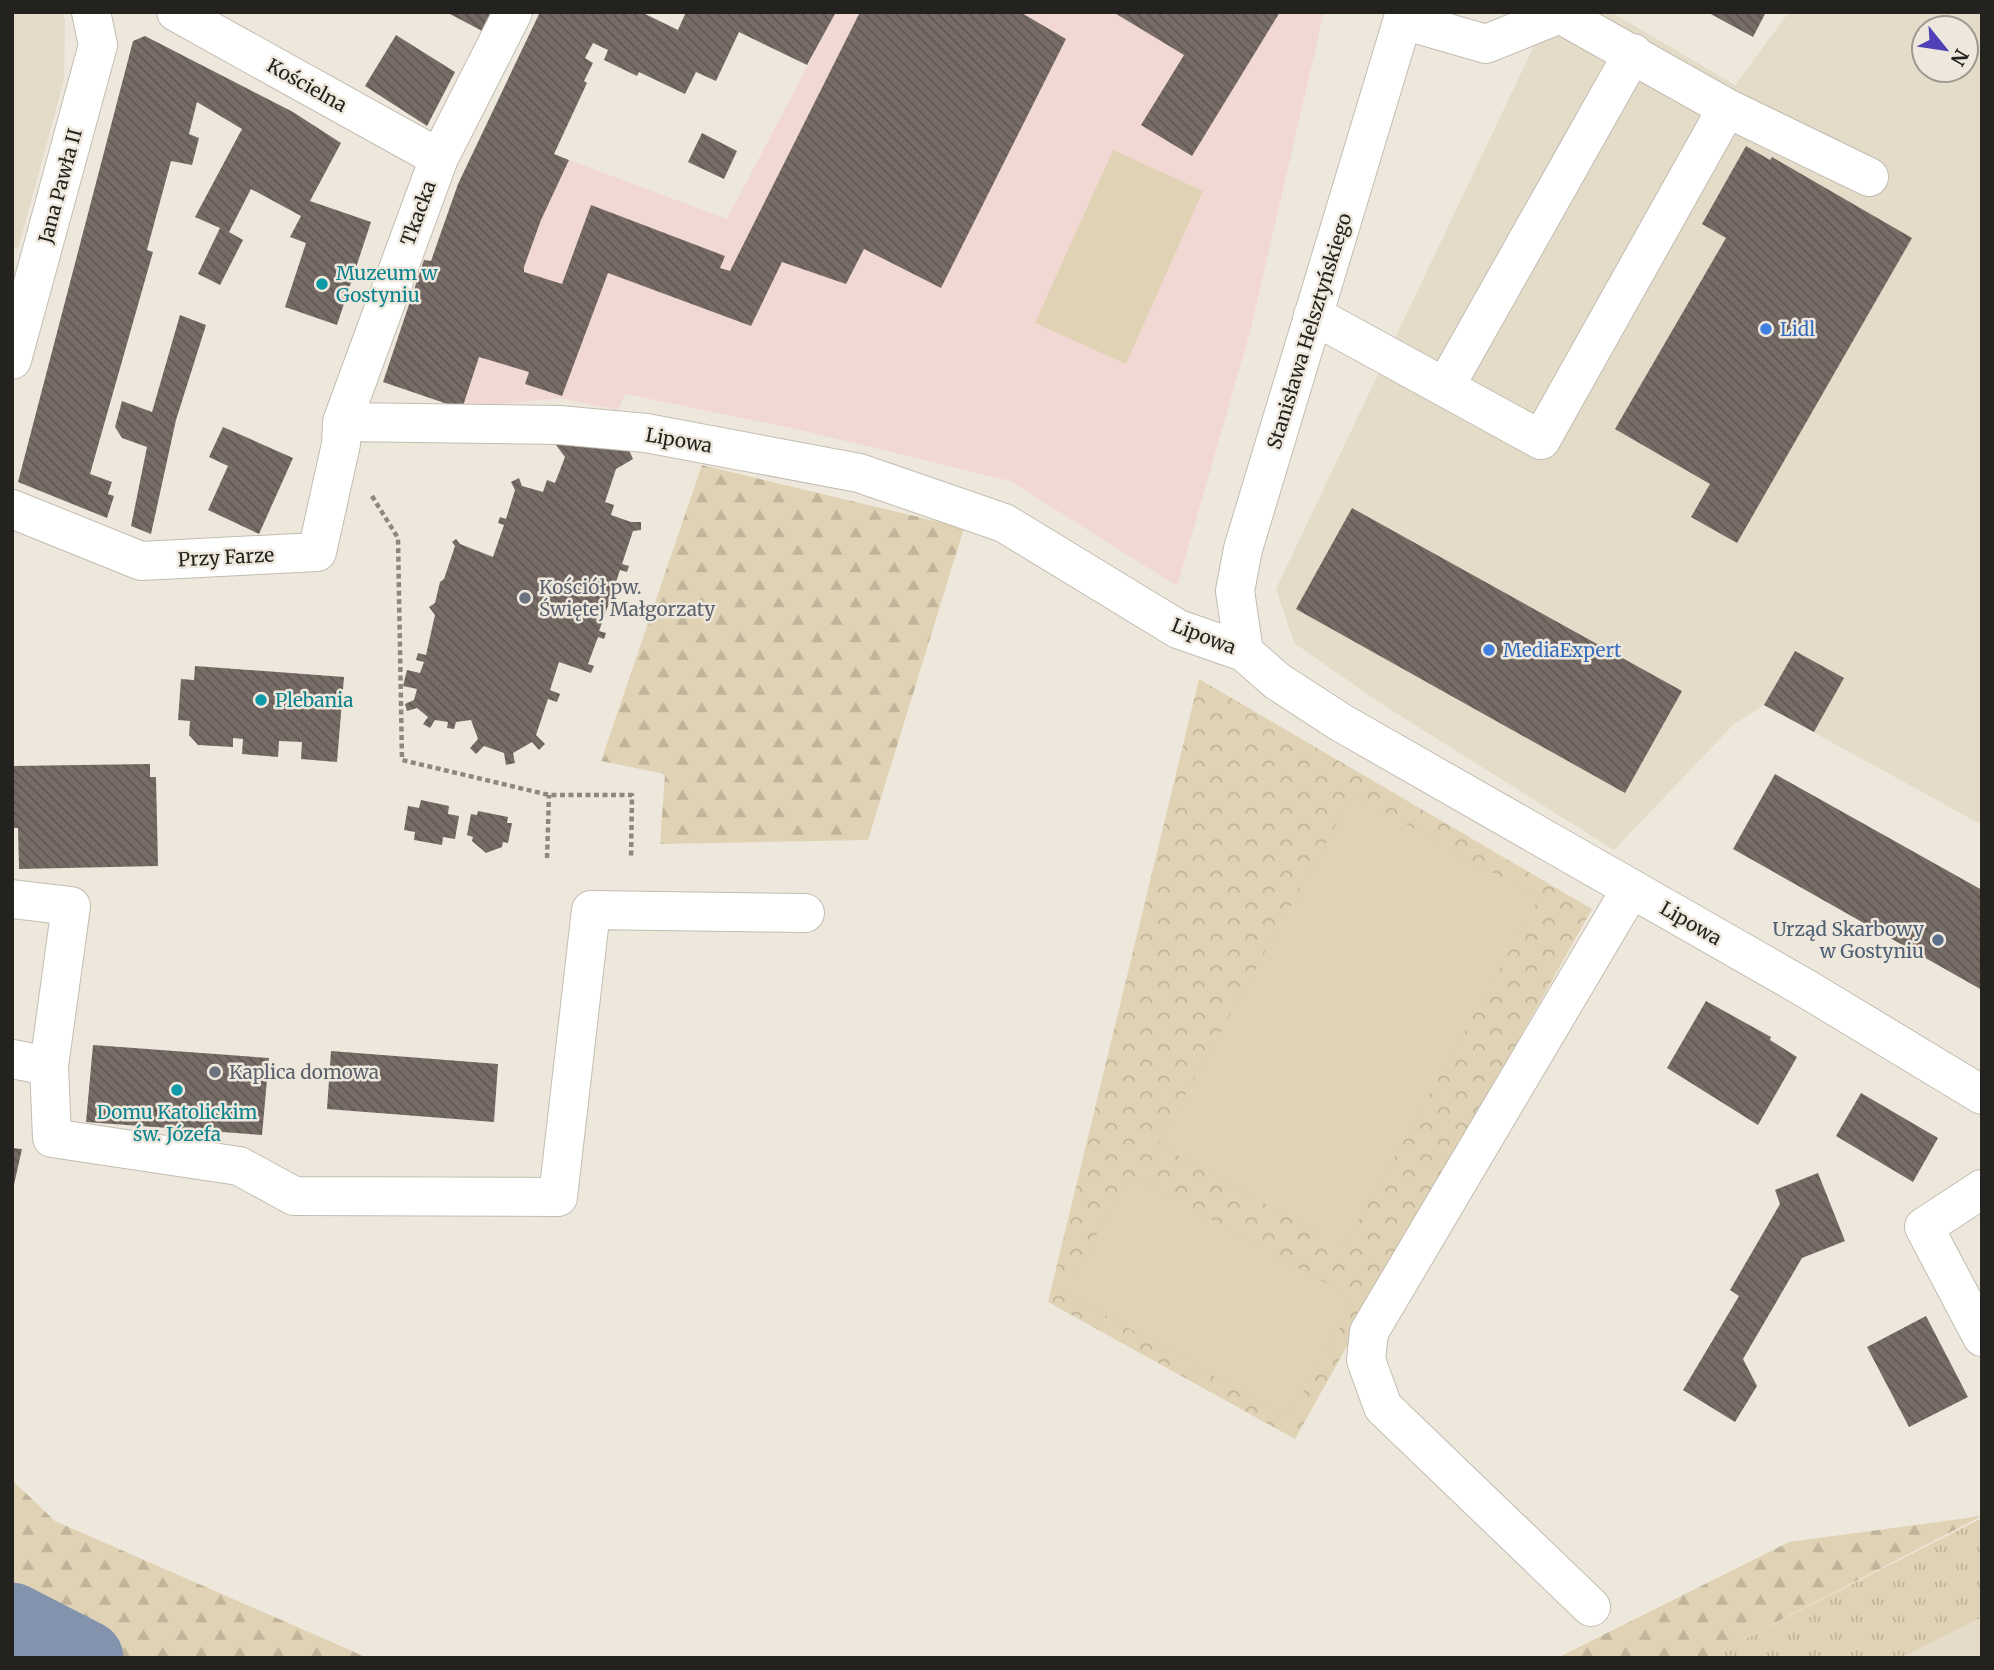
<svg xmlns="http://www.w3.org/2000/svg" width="1994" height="1670" font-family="Merriweather,serif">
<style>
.built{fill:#e4dbc9;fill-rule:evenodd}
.education{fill:#f2d8d2}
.grass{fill:url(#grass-tufts)}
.forest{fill:url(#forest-firs)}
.park{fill:url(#park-crowns)}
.pitch{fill:#e0d2b4}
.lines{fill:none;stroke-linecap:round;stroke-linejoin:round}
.river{stroke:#8392ad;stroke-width:75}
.building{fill:url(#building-back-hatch)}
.minor-casing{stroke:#c2bdb1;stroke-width:40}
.path{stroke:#8c8880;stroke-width:4.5;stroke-dasharray:5 3.5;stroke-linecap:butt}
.minor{stroke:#fff;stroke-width:38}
.culture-dot{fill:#0f9aa8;stroke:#eee8dc;stroke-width:2.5}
.shop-dot{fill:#3f7fe0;stroke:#eee8dc;stroke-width:2.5}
.worship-dot{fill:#6b7280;stroke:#eee8dc;stroke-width:2.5}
.service-dot{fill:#5c6f8a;stroke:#eee8dc;stroke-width:2.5}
.labels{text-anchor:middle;stroke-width:5;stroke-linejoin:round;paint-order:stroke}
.street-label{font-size:19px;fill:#24221e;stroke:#eee8dc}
.culture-label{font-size:19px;fill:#0d838f;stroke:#eee8dc;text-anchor:start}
.shop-label{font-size:19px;fill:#366cbe;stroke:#eee8dc;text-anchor:start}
.worship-label{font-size:19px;fill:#5b616d;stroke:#eee8dc;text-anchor:start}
.service-label{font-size:19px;fill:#4e5e75;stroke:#eee8dc;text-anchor:end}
</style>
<defs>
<pattern id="grass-tufts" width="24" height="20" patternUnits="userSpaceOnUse" patternTransform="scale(1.75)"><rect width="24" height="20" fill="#e0d2b4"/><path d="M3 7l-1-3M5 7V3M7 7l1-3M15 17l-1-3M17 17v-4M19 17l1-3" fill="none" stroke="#c0b49a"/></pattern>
<pattern id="forest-firs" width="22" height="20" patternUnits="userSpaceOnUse" patternTransform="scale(1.75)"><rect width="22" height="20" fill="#e0d2b4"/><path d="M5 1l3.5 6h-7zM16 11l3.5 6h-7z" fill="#c0b49a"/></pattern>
<pattern id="park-crowns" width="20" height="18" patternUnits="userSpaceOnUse" patternTransform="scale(1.75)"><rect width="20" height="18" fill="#e0d2b4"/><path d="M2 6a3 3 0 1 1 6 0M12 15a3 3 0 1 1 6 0" fill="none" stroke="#c0b49a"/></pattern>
<pattern id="building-back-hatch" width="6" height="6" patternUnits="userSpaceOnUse" patternTransform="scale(1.75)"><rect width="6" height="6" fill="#776c66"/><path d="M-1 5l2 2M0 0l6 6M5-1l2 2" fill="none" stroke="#615853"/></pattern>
</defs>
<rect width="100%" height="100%" fill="#eee8dc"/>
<!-- built -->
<path class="built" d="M12,12H62L65,20L64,80L18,249L12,246Z
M1550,12H1611L1735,85L1789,12H1982V825L1764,705L1733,725L1614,850L1380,703L1294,643L1276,589ZM1924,28H1966V70H1924Z
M1982,1617V1658H1901Z"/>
<!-- education -->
<path class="education" d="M836,12H1324L1250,332L1177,586L1010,481L796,429L625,394L618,410L560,398L461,408L384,382L424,259L432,261L569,160L727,219Z"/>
<!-- grass -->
<path class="grass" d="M1982,1518V1617L1901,1658H1707Z"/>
<!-- forest -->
<path class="forest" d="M702,465L964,528L868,840L660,844L665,774L601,761Z
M12,1480L55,1521L368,1658H12Z
M1982,1516L1707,1658H1557L1789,1542Z"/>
<!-- park -->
<path class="park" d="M1199,679L1592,909L1295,1439L1048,1302Z"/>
<!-- pitch -->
<path class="pitch" d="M1113,150L1203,191L1126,364L1035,323Z
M1353,794L1539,899L1343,1248L1158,1144Z
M1131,1175L1356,1300L1288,1418L1064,1292Z"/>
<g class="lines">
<!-- river -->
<path class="river" d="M12,1620L86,1658"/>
</g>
<!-- building -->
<path class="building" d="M446,12H496L486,33Z
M540,12H641L678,30L686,12H836L807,65L739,32L716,81L696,72L685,94L639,72L637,76L604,60L608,50L593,43L585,58L593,63L584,81L587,83L554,154L569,160L541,220L524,267V272L562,284L591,205L725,256L720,268L730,271L860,12H1020L1066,39L941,288L864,249L846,284L782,262L751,326L608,273L562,396L525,384L529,372L479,357L462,409L383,382L424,260L431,261L458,184Z
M1113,12H1280L1192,156L1141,125L1184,55Z
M1707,12H1766L1753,37Z
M396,35L455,72L427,126L365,86Z
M145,36L293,112L341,143L310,201L371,222L337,325L285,307L306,243L290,237L301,216L251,189L229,232L243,240L220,285L198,274L220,228L195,217L242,129L197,102L189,134L199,138L192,165L171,161L147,250L153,252L90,474L112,482L108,494L114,496L107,518L18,482L133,41Z
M702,133L737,151L724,179L688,162Z
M1746,146L1770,160L1772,157L1912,238L1737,543L1691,517L1710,484L1615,429L1726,238L1702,224Z
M180,315L206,325L176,420L151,534L131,526L147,447L122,438L115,427L122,401L152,412Z
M223,427L293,458L259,534L208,510L228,466L209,457Z
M553,441L627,446L633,459L616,469L605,502L614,505L611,515L631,522H641V530L633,531L622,564L629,566L627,572L620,570L611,597L617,599L615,605L609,603L599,631L606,633L604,639L598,637L588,664L594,666L591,673L559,662L550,690L560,694L557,702L548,699L536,735L545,744L539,750L532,742L513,753L515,763L506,765L504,753L484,746L476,754L470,748L478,739L471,720L456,722L454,729L447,728L448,722L435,720L430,728L423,724L428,717L417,708L407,711L405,704L414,700L417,689L403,686L407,670L420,673L424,662L416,660L418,653L426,655L435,615L429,607L435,603L440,582L444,579L455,546L452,542L456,539L460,544L493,557L504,525L498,523L500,517L506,519L515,490L511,482L519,478L522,486L543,492L547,480L555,483L565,457Z
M1352,508L1682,691L1625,793L1296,609Z
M1795,651L1844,678L1814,732L1764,705Z
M195,666L344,677L337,762L301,759L302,742L279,741L278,757L242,754L243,739L233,738V747L198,745L189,735L190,721L178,720L181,679L194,680Z
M150,764V777H156L158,866L19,869L18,828H12V766Z
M1775,774L1982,890V990L1733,849Z
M421,800L449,806L448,814L459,816L455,839L443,837L442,845L414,840L415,832L404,830L408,806L419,808Z
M478,811L508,817L507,823H512L508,843L503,842L502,847L486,853L472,841L473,837L467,835L471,814L477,815Z
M1706,1001L1771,1037L1770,1040L1797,1057L1758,1125L1667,1068Z
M93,1045L269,1058L262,1135L86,1122Z
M331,1051L498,1064L494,1122L327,1109Z
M1861,1093L1938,1138L1913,1182L1836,1136Z
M12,1148L22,1149L13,1189H12Z
M1818,1173L1845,1241L1802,1258L1743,1359L1757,1386L1735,1422L1683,1390L1739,1296L1730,1290L1780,1204L1775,1190Z
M1926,1316L1968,1397L1909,1427L1867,1347Z"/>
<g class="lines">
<!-- minor casing -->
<g class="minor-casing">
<path id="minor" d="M176,12L439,158
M1403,20L1486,44L1560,14L1727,108L1869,177
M1313,315L1541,440L1727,108
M12,360L98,45L91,12
M1445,387L1633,53
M342,422L559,425L646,433L859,473L1004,523L1178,629L1244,652L1277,681L1340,722L1805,988L1982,1095
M12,509L141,561L317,552L341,444L342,422L439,158L513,12
M1244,652L1235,591L1243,549L1405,12
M12,899L71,906L49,1066
M12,1059L49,1066L52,1138L239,1166L294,1196L558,1197L591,910L805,913
M1982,1189L1924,1227L1982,1337
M1591,1607L1383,1407L1366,1360L1369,1332L1631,889"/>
</g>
<!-- path -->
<path class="path" d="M372,496L398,538L402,760L549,795H632L631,859
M547,858L549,795"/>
<!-- minor -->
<use href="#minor" class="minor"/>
</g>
<!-- markers -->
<g class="culture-dot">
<circle cx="322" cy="284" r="7"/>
<circle cx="261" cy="700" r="7"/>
<circle cx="177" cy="1090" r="7"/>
</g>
<g class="shop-dot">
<circle cx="1766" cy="329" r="7"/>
<circle cx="1489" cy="650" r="7"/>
</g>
<g class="worship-dot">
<circle cx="525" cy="598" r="7"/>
<circle cx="215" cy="1072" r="7"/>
</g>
<circle class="service-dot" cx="1938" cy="940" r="7"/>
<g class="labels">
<!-- street labels -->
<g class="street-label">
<text transform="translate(307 85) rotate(29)" y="7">Kościelna</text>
<text transform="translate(60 186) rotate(-75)" y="7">Jana Pawła II</text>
<text transform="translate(418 213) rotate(-70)" y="7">Tkacka</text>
<text transform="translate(1309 331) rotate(-73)" y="7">Stanisława Helsztyńskiego</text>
<text transform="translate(679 440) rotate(10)" y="7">Lipowa</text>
<text transform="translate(226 557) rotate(-3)" y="7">Przy Farze</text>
<text transform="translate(1204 636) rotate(21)" y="7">Lipowa</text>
<text transform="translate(1691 923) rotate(30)" y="7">Lipowa</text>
</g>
<!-- culture labels -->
<g class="culture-label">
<text x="336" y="280">Muzeum w<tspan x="336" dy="22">Gostyniu</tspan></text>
<text x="275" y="707">Plebania</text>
<text x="177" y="1119" text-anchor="middle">Domu Katolickim<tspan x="177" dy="22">św. Józefa</tspan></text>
</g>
<!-- shop labels -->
<g class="shop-label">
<text x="1780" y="336">Lidl</text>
<text x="1503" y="657">MediaExpert</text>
</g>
<!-- worship labels -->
<g class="worship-label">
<text x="539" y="594">Kościół pw.<tspan x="539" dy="22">Świętej Małgorzaty</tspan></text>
<text x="229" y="1079">Kaplica domowa</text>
</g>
<!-- service labels -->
<g class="service-label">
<text x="1924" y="936">Urząd Skarbowy<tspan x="1924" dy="22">w Gostyniu</tspan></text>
</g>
</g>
<!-- border -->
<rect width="1994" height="1670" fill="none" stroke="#24221e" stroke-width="28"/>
<!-- north arrow -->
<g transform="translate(1945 49) rotate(120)"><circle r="33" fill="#eee8dc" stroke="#9d9990" stroke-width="2"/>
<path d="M0-5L12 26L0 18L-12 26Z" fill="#4f40b7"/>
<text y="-10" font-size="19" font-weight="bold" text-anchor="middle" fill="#24221e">N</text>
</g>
</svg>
